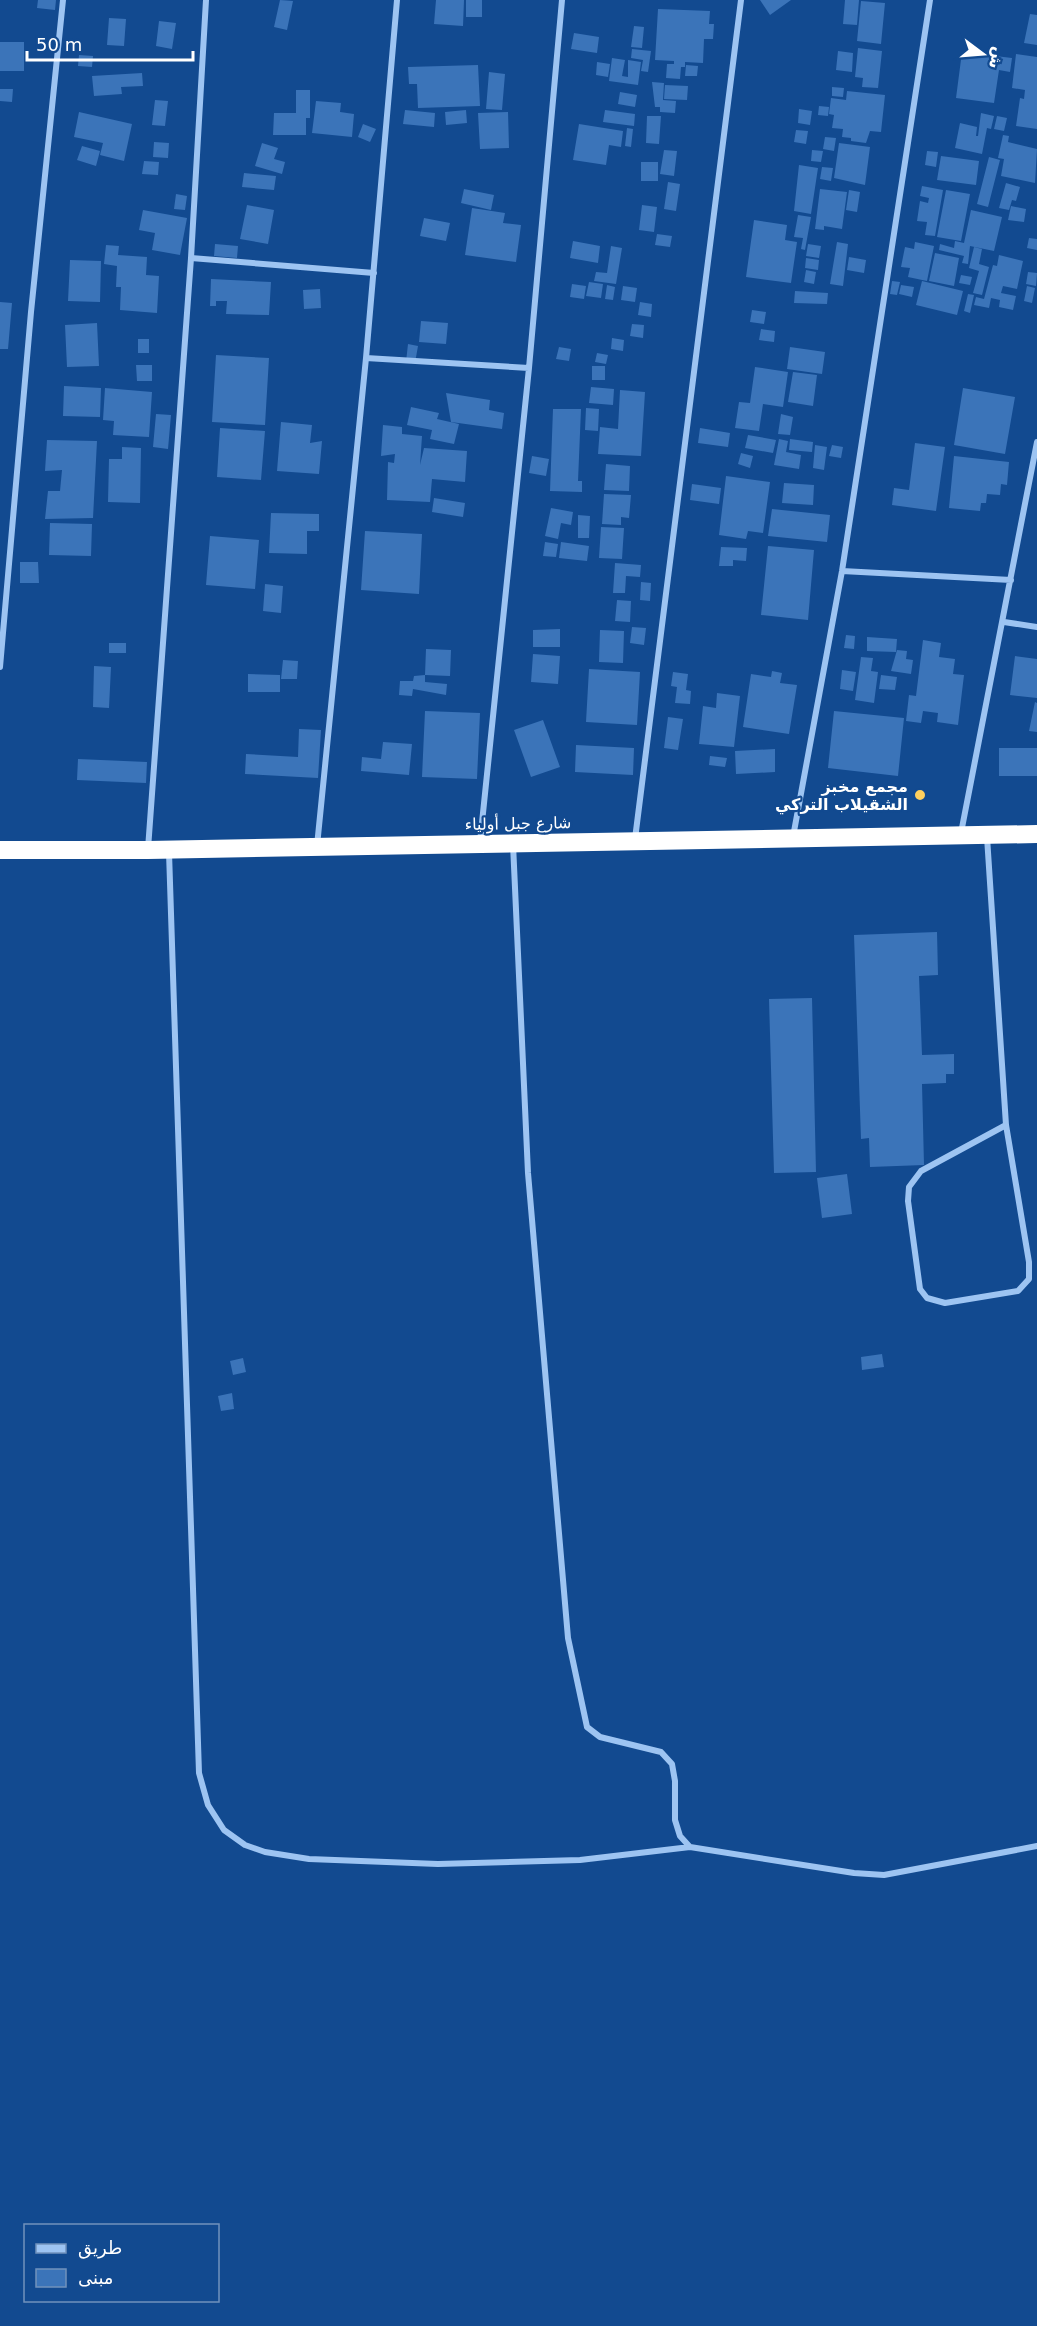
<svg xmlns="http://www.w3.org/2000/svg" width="1037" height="2326" font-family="'DejaVu Sans',Vazirmatn,sans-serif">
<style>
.building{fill:#3b74b9}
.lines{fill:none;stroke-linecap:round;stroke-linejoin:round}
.street{stroke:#9dc4f2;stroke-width:6}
.highway{stroke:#fff;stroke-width:18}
.poi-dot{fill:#ffd05e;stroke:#124a90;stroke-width:2}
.labels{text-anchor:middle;stroke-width:4.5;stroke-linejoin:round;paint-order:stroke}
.poi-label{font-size:16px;font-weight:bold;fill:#fff;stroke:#124a90;text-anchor:end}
.street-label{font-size:16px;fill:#fff;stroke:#124a90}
</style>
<rect width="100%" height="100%" fill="#124a90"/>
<!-- building -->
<path class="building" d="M38,0H56L55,10L37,8Z
M280,0L293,1L287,30L274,27Z
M436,0H464L463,26L434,24Z
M466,0H482V17H466Z
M760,0H791L770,15Z
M845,0H859L857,25L843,24Z
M861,1L885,3L881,44L857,41Z
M658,9L710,11L709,24H714L713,39H704L703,63L685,62V67H681L680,79L666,78L667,64H674V61L655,60Z
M1030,14L1037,15V45L1024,43Z
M109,18L126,19L124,46L107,45Z
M159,21L176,23L172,49L156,46Z
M634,26L644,27L642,48L631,47Z
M574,33L599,37L597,53L571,49Z
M0,42H24V71H0Z
M858,48L882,51L878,88L862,87L863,78L855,77Z
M632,49L651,51L648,72L641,71L643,60L631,58Z
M838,51L853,53L852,72L836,70Z
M962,52L1012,58L1010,72L999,70L994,103L956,98Z
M1016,54L1037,57V129L1016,126L1020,98L1024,99L1025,90L1012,88Z
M79,55L93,56L92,67L78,66Z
M612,58L625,60L622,76L628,77V60L641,62L638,85L609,81Z
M597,62L610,64L608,77L596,75Z
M478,65L480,106L418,108L417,84H409L408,67Z
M686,65L698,66L697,76H685Z
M489,72L505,74L502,110L486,109Z
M142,73L143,86L121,87L122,94L94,96L92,76Z
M652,82L664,83L663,100L676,101L675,113L660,112V107H655Z
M665,85L688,86L687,100L664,99Z
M832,87L844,88L843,97L832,96Z
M0,89H13L12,102L0,101Z
M296,90H310V118H306V135H273L274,113H296Z
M847,91L885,95L881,132L870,131L866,143L851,141V138L842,137L843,129L832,128L834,115L829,114L831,98L846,100Z
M620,92L637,95L635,107L618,104Z
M155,100L168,101L165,126L152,125Z
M316,101L341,103L340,112L354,114L352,137L312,133Z
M819,106L829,107L828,116L818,115Z
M799,109L812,111L810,125L798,123Z
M405,110L435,113L434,127L403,124Z
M466,110L467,123L446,125L445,112Z
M605,110L635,114L634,126L603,122Z
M79,112L132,124L124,161L100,155L103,143L74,137Z
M508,112L509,148L480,149L478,113Z
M981,113L994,116L991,129L987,128L982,154L955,148L960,123L977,127L976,136H978Z
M647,116H661L659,144L646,143Z
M997,116L1007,118L1004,131L994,129Z
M363,124L376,129L370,142L358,137Z
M579,124L623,131L621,147L609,145L606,165L573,160Z
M627,128L633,129L631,147L625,146Z
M796,130L808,131L806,144L794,142Z
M1003,135L1009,136L1008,142L1037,149L1035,183L1001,176L1004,159L998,158Z
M825,137L836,138L834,151L823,149Z
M154,142L169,143L168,158L153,157Z
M262,143L278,148L274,159L285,162L282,174L255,166Z
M839,143L870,147L865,185L834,178Z
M82,146L100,151L96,166L77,160Z
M664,150L677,151L674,176L660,174Z
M812,150L823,151L821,162L811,161Z
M927,151L938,152L936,167L925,165Z
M941,156L979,161L976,185L937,180Z
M989,157L1000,160L988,207L977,204Z
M144,161L159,162L158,175L142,174Z
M641,162H658V181H641Z
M799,165L818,168L811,214L794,211Z
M822,167L833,168L831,181L820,179Z
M244,173L276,176L274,190L242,187Z
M668,182L680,184L676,211L664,209Z
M1006,183L1020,187L1016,201L1012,200L1009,210L999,208Z
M922,186L943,190L935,236L925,235L927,222L917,221L920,201L928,203L929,198L920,196Z
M464,189L494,195L491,210L461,203Z
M820,189L847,192L842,229L824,226V230L815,229Z
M849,190L860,192L857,212L846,210Z
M946,190L970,194L961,241L937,237Z
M176,194L187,196L185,210L174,209Z
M247,205L274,210L268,244L240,239Z
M642,205L657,207L654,232L639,230Z
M1011,206L1026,209L1024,222L1008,220Z
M472,208L505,213L503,223L521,225L516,262L465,255Z
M143,210L187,218L180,255L152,250L155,233L139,230Z
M971,210L1002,217L994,251L970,246L968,264L962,263L964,256L939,250L940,244L954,248L955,241L964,243Z
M798,215L811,217L805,250L801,249L803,238L794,237Z
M424,218L450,223L446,241L420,236Z
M754,220L787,225L785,240L797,242L791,283L746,277Z
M657,234L672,236L670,247L655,245Z
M1029,238L1037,239V250L1027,248Z
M573,241L600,246L598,263L570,258Z
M837,242L848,244L843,286L830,284Z
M915,242L934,246L927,281L908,277L910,268L901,267L905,247L914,249Z
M215,244L238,246L237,258L214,256Z
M808,244L821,246L819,258L806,256Z
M106,245L119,246L118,255L147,257L146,275L159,276L157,313L120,310L121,287H116L117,266L104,264Z
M611,246L622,248L616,284L594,281L596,272L607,273Z
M974,247L982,249L979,264L989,267L982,295L973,293L979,271L969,268Z
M935,253L959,258L954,286L929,281Z
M999,255L1023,261L1017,289L1003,286L1001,293L1016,296L1013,310L999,307L1000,300L991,298L989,308L974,305L976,297L984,299L993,265L997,266Z
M849,257L866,260L864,273L847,270Z
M806,258L819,260L818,270L805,268Z
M70,260L101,261L100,302L68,301Z
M806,270L816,272L814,284L804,282Z
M1028,272L1037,273L1036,286L1026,284Z
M961,275L972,277L970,285L959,283Z
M211,279L271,282L269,315L226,314L227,301H216V306H210Z
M892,281L900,282L897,295L890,294Z
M922,281L963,291L957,315L916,305Z
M589,282L603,284L601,298L586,296Z
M572,284L586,286L584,299L570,297Z
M607,285L615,287L613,300L605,299Z
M901,285L914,287L912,297L899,294Z
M623,286L637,288L635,302L621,300Z
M1027,286L1035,288L1032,303L1024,301Z
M320,289L321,308L304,309L303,290Z
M795,291L828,293L827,304L794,303Z
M968,294L974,295L970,313L964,311Z
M0,302L12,303L8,349H0Z
M640,302L652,304L651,317L638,315Z
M752,310L766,312L764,324L750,322Z
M421,321L448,323L446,344L419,342Z
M97,323L99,366L67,367L65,325Z
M632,324L644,325L643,338L630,336Z
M761,329L775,331L774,342L759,340Z
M612,338L624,340L623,351L611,349Z
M138,339H149V353H138Z
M408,344L418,346L415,363L406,362Z
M559,347L571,349L569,361L556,359Z
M790,347L825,352L822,374L787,369Z
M597,353L608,355L606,364L595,362Z
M216,355L269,358L265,425L212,422Z
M136,365H152V381H137Z
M592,366H605V380H592Z
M755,367L788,372L783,407L763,404L759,431L735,428L739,402L750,403Z
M793,372L817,375L813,406L788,402Z
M64,386L101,388L100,417L63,416Z
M591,387L614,389L613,405L589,403Z
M105,388L152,392L149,437L113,435L114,421L103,420Z
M963,388L1015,397L1005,454L954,445Z
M620,390L645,392L641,456L598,454L600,427L618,429Z
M446,393L490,400L489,410L504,413L502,429L451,422Z
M411,407L439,413L437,419L459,424L454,444L430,439L432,430L407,425Z
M586,408L599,409L598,431L585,430Z
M553,409H581L578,481H582V492L550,491Z
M156,414L171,415L168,449L153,447Z
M781,414L793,417L790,435L778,434Z
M281,422L312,425L310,443L322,441L319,474L277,471Z
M383,425L402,427V434L422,436L420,465L424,448L467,451L465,482L432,479L430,502L387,500L388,462L394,463L395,454L381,456Z
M220,428L265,431L261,480L217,477Z
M700,428L730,433L728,447L698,443Z
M748,435L776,440L773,453L745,448Z
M779,439L788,441L786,452L801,455L799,469L774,465Z
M790,439L813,442L812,452L789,450Z
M47,440L97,441L93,518L45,519L48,491H60L62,470L45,471Z
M915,443L945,447L936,511L892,505L894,488L909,490Z
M815,445L827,447L824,470L813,468Z
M832,445L843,447L841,458L829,456Z
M122,447L141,448L140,503L108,502L109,459H122Z
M741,453L753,456L750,468L738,464Z
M532,456L549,459L546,476L529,473Z
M954,456L1009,462L1007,485L1001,484L1000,495L987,494L986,503H981L980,511L949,508Z
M606,464L630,466L629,491L604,490Z
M726,476L770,482L763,533L748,531L746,539L719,535Z
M784,483L814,485L813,505L782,503Z
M692,484L721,488L719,504L690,500Z
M604,494L631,495L629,518L621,517V525L602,524Z
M434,498L465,503L463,517L432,512Z
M551,508L573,512L571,525L561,523L558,539L545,536Z
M772,509L830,515L827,542L768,536Z
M271,513L319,514V531H307V554L269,553Z
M578,515L590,516L589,538H578Z
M50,523L92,524L91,556L49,555Z
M601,527L624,528L622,559L599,558Z
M365,531L422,534L419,594L361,590Z
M210,536L259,540L255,589L206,585Z
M545,542L558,544L556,557L543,556Z
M561,542L589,546L587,561L559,558Z
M768,546L814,550L808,620L761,615Z
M721,547L747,548L746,561L733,560V566H719Z
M20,562H38L39,583H20Z
M615,563L641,565L640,577L626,576L625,593H613Z
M641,582L651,583L650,601L640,600Z
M265,584L283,586L281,613L263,611Z
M617,600L631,601L630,622L615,621Z
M632,627L646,628L644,645L630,643Z
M560,629V647H533V630Z
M600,630L624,631L623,663L599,662Z
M846,635L855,636L854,649L844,648Z
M867,637L897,639L896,652L867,651Z
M923,640L941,643L939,657L955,659L953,674L964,675L958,725L937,722L938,713L923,711L921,723L906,721L909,695L916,696Z
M109,643H126V653H109Z
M426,649L451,650L450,676L425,675Z
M897,650L907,651L906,659L913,660L911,674L891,671Z
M533,654L560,656L558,684L531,682Z
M1015,656L1037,659V698L1010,695Z
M861,657L873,658L871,671L878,672L874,703L855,700Z
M283,660L298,661L297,679H281Z
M94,666L111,667L109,708L93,707Z
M589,669L640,672L637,725L586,722Z
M842,670L856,672L853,691L840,689Z
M772,671L782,673L780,683L797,685L789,734L743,727L751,674L771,677Z
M673,672L688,674L686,690L691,691L690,704L675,703L677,687L671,686Z
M248,674L280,675V692H248Z
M425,675V682L447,684L446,695L413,689L412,696L399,695L400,681H413L414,676Z
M881,675L897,677L895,690L879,689Z
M717,693L740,696L734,747L699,744L703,706L716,708Z
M1035,702L1037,703V732L1029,731Z
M425,711L480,713L477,779L422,777Z
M834,711L904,718L898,776L828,768Z
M668,717L683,719L678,750L664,748Z
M543,720L560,767L531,777L514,730Z
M299,729L321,730L318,778L245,774L246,754L298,757Z
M383,742L412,744L409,775L361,771L362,757L381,759Z
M576,745L634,748L633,775L575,772Z
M999,748H1037V776H999Z
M775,749V772L736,774L735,751Z
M710,756L727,758L725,767L709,765Z
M78,759L147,762L146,783L77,780Z
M937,932L938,975L919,976L922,1055L954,1054V1074H946V1083L922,1084L924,1165L870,1167L869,1138L861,1139L854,935Z
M812,998L816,1172L774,1173L769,999Z
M847,1174L852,1214L822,1218L817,1178Z
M882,1354L884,1367L862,1370L861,1357Z
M243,1358L246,1372L233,1375L230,1361Z
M232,1393L234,1409L221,1411L218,1396Z"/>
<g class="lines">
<!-- street -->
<path class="street" d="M191,258L374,273
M366,358L529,368
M842,571L1011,580
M1004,622L1037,627
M0,667L31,312L63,0
M961,833L1037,442
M793,837L842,571L930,0
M987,837L1006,1125L1029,1262V1279L1018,1291L945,1303L927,1298L920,1289L908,1201L909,1187L921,1171L1006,1125
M635,839L741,0
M480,842L529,368L562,0
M513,844L528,1173L568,1638L587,1727L600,1737L661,1752L672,1764L675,1781V1820L680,1836L690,1847
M317,846L366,358L397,0
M148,849L191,258L206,0
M169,852L199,1773L208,1805L224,1830L245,1845L265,1852L309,1859L438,1864L580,1860L690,1847L854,1873L884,1875L1037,1846"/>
<!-- highway -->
<path class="highway" d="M0,850H148L1037,834"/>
</g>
<!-- markers -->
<circle class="poi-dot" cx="920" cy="795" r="6"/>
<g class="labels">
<!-- poi labels -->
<g class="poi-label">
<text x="908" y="792">مجمع مخبز<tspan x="908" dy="18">الشقيلاب التركي</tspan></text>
</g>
<!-- street labels -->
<g class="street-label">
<text transform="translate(518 823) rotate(-1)" y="6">شارع جبل أولياء</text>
</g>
</g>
<!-- legend -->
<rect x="24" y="2224" width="195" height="78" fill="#124a90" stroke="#7192bc" stroke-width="1.5"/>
<rect x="36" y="2244" width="30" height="9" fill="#9dc4f2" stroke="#7192bc" stroke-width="1.5"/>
<text x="78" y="2254" font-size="18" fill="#ffffff">طريق</text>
<rect x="36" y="2269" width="30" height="18" fill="#3b74b9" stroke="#7192bc" stroke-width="1.5"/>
<text x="78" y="2284" font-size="18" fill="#ffffff">مبنى</text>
<!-- north arrow -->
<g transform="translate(983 54) rotate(106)" stroke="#124a90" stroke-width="4.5" paint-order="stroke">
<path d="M0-4.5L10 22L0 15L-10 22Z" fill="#ffffff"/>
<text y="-9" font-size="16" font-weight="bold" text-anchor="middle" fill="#ffffff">ش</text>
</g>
<!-- scale -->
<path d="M27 51v9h166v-9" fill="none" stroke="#ffffff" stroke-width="3"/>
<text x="36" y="51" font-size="18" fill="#ffffff" stroke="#124a90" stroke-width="4.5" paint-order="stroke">50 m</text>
</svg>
